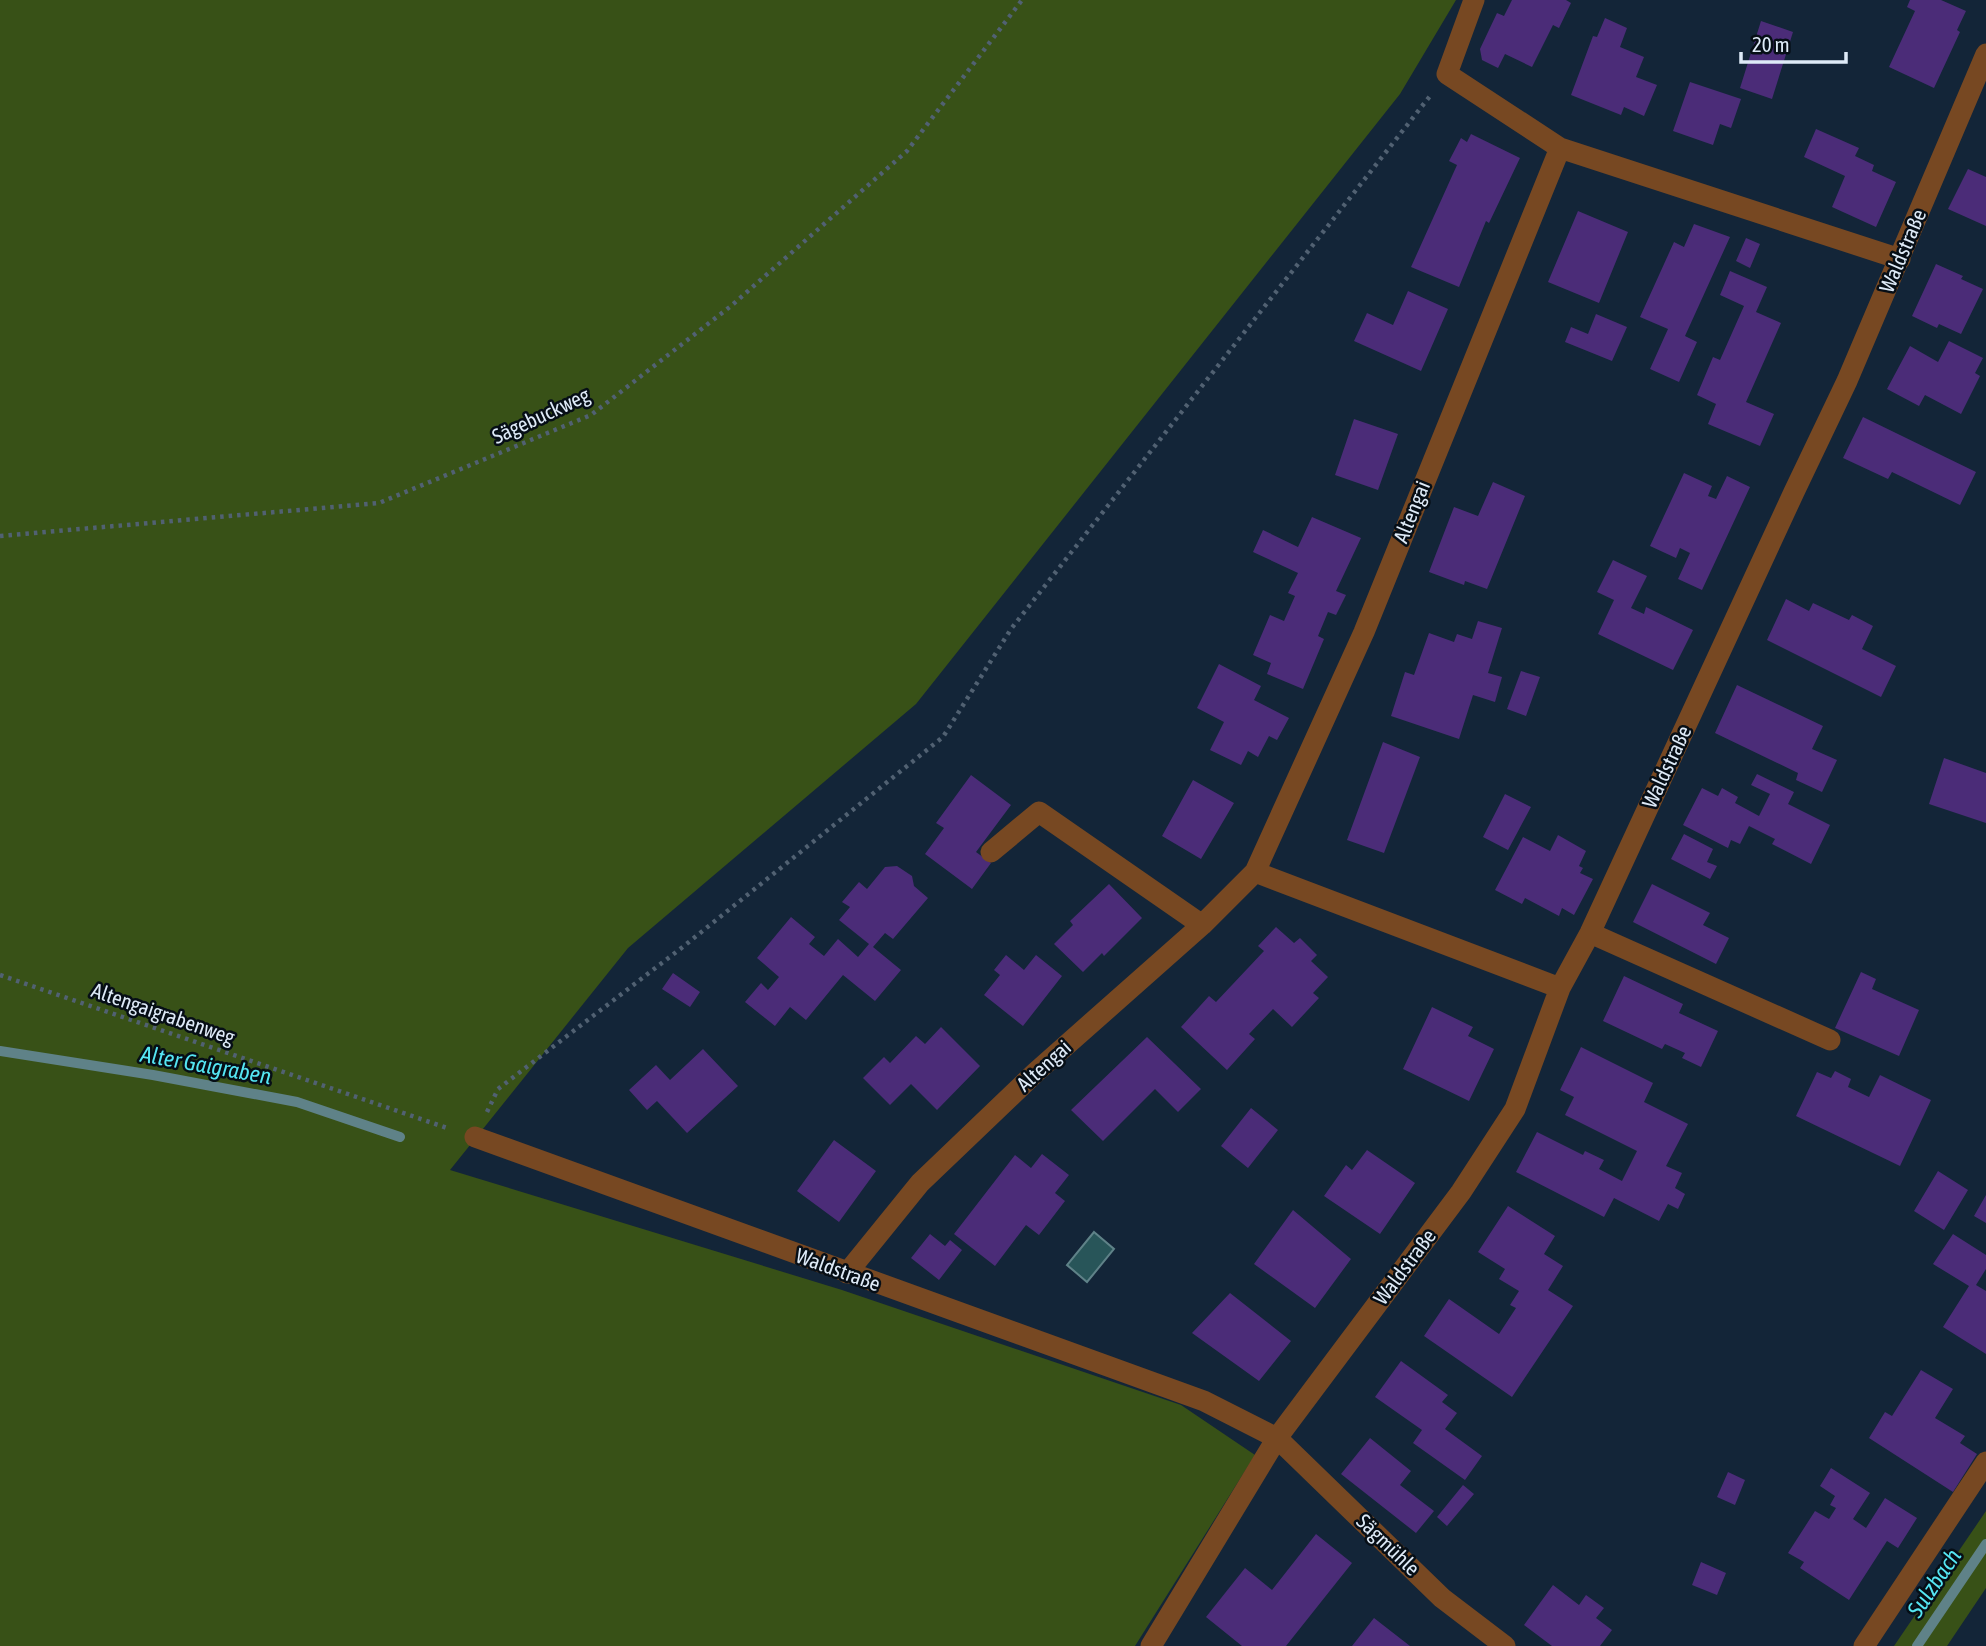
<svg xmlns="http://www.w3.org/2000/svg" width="1986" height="1646" font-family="'Asap Condensed',sans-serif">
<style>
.green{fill:#385117}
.water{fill:#285559;stroke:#5f8288;stroke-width:2}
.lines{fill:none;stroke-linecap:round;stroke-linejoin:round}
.stream{stroke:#5f8288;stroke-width:10}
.building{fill:#4b2c78}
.path{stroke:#516172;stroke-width:4.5;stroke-dasharray:3.5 5;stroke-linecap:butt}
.minor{stroke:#774822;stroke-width:21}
.labels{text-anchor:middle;stroke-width:5;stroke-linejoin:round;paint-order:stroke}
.street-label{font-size:21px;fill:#deeaf7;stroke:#060e16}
.water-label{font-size:23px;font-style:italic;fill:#55e6f3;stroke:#060e16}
</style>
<rect width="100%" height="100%" fill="#132538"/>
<!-- green -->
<path class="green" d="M0,0H1456L1400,94L916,704L628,948L450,1170L842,1290L1181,1405L1255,1455L1135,1646H0Z
M1986,1511V1588L1947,1646H1894Z"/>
<!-- water -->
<path class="water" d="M1094,1232L1114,1249L1087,1282L1067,1265Z"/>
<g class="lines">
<!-- stream -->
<path class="stream" d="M0,1051L153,1075L297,1102L400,1137
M1917,1646L1986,1544"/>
</g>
<!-- building -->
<path class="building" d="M1512,0H1566L1571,3L1559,28L1553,25L1532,67L1505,54L1498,68L1482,60L1480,49L1497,13L1504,16Z
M1910,0H1941L1966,11L1957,30L1960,32L1934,88L1889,67L1915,11L1907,7Z
M1605,18L1627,28L1620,47L1644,57L1636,77L1657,85L1644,116L1624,107L1621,115L1571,95L1593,36L1597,37Z
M1761,21L1793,32L1772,99L1740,88Z
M1690,82L1741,99L1731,128L1720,124L1713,145L1673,131Z
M1816,129L1859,148L1855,156L1874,165L1872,171L1896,182L1876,227L1832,207L1845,176L1804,157Z
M1471,134L1520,158L1489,223L1486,221L1459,287L1411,267L1457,165L1449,161L1461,138L1467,142Z
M1968,169L1986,177V226L1948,209Z
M1578,211L1628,232L1599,303L1548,282Z
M1694,224L1730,237L1685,336L1697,342L1679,382L1650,369L1668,329L1640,317L1674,242L1684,247Z
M1746,238L1760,244L1750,268L1736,261Z
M1936,264L1963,276L1961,279L1983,289L1961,334L1939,324L1937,328L1912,316Z
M1730,271L1767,287L1756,312L1781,323L1746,402L1774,414L1760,446L1708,424L1716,404L1697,395L1713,357L1720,360L1744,306L1720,295Z
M1408,291L1448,309L1421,371L1354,341L1367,313L1393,325Z
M1596,314L1627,327L1612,361L1565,342L1571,327L1588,334Z
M1949,341L1983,358L1975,373L1980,376L1961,414L1925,395L1919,406L1887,389L1910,346L1938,362Z
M1863,417L1976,472L1960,505L1892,472L1888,479L1843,458Z
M1354,419L1398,434L1378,490L1335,475Z
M1684,473L1712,486L1708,496L1716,499L1727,476L1750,487L1702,590L1678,579L1690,553L1680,548L1676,558L1650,546Z
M1493,482L1525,496L1487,589L1465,581L1464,585L1429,572L1454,507L1478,516Z
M1312,517L1361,538L1336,591L1346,595L1336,615L1328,612L1318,636L1324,639L1303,689L1267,674L1271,663L1253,655L1270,615L1284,621L1295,596L1288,593L1298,573L1253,552L1263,530L1298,547Z
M1613,560L1647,576L1631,608L1644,614L1646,607L1693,630L1673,670L1598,634L1614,600L1597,592Z
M1786,599L1809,611L1813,603L1849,620L1852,615L1873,626L1862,649L1896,666L1881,697L1767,640Z
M1478,621L1502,628L1488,673L1502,677L1495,702L1473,695L1459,739L1391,716L1405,672L1414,675L1429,633L1454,642L1457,634L1472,639Z
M1219,664L1261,686L1254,700L1289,718L1277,740L1269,736L1258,757L1248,751L1241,765L1210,750L1224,722L1197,708Z
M1521,671L1540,677L1526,716L1507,709Z
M1737,685L1823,726L1812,749L1837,760L1822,792L1796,780L1798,773L1715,733Z
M1383,742L1420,757L1384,853L1347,840Z
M1944,758L1986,773V823L1929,804Z
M1757,774L1794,792L1788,804L1830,825L1811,864L1772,844L1775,839L1749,826L1740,844L1731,840L1728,848L1683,825L1702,788L1718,796L1722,788L1738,797L1735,803L1759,816L1770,794L1751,785Z
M971,775L1011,805L976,852L991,863L972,889L925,854L944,828L936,823Z
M1193,780L1234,803L1201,859L1162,836Z
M1505,794L1531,807L1508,850L1483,837Z
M1684,834L1713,849L1707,862L1717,866L1710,879L1671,859Z
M1558,835L1586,851L1579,866L1583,868L1580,873L1593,879L1574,915L1562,908L1559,916L1525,898L1522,904L1495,890L1523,837L1550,851Z
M897,866L912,876L914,886L928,898L893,939L885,933L873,947L901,970L875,1001L843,975L806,1020L790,1007L775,1026L745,1002L761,983L768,990L779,977L757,958L791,917L815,937L809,944L824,956L838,939L858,957L869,944L839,920L850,907L842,902L859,882L867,889L885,867Z
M1109,884L1142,918L1104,956L1102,953L1083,972L1054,944L1073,925L1070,921Z
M1652,884L1710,913L1703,925L1729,938L1716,964L1633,922Z
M1276,927L1294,943L1300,938L1317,955L1311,961L1328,977L1313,993L1319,998L1292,1027L1273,1009L1249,1034L1255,1039L1227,1070L1181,1027L1209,996L1216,1002L1264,951L1258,946Z
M1006,955L1024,970L1036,955L1062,976L1023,1026L984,995L1000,975L994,970Z
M1861,972L1876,979L1872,989L1919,1010L1899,1056L1835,1028Z
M673,973L700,992L690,1007L662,989Z
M1624,976L1683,1004L1679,1013L1718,1031L1701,1067L1682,1058L1685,1053L1665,1044L1662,1049L1603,1021Z
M1432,1007L1473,1027L1468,1036L1494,1049L1469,1101L1403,1069Z
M941,1027L980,1066L937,1110L911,1084L890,1105L863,1078L884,1057L890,1063L916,1036L925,1044Z
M1147,1037L1201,1089L1178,1112L1155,1089L1103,1141L1071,1110Z
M1581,1047L1653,1083L1644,1102L1688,1124L1666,1166L1682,1173L1675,1188L1685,1194L1678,1209L1668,1204L1659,1221L1614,1198L1604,1217L1516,1172L1537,1132L1583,1155L1585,1151L1604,1160L1599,1169L1622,1181L1637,1151L1565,1115L1574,1097L1560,1090Z
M703,1049L738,1086L687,1133L657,1101L647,1110L629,1090L656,1065L670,1080Z
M1835,1071L1851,1079L1848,1087L1869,1097L1880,1075L1931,1100L1900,1166L1796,1116L1817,1072L1831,1078Z
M1251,1108L1278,1130L1248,1168L1221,1146Z
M834,1140L876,1171L839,1222L797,1191Z
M1367,1150L1415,1183L1380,1234L1324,1196L1346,1165L1352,1170Z
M1042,1154L1069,1175L1055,1193L1065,1201L1039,1235L1026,1225L995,1266L954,1234L1015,1155L1031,1168Z
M1938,1171L1968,1190L1944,1230L1914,1211Z
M1986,1195V1223L1974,1216Z
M1508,1206L1555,1236L1544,1254L1563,1266L1548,1290L1573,1306L1512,1397L1424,1336L1449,1299L1499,1334L1516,1308L1510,1305L1519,1291L1499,1279L1505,1269L1478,1252Z
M1293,1210L1351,1259L1315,1308L1254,1264Z
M930,1234L945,1246L950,1240L962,1250L939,1280L911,1258Z
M1953,1234L1986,1255V1269L1976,1285L1986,1291V1354L1943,1327L1969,1286L1933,1264Z
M1230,1293L1291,1341L1259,1381L1192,1333Z
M1401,1361L1448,1395L1442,1402L1457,1413L1445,1429L1482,1456L1465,1480L1413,1443L1422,1430L1375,1397Z
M1921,1370L1953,1389L1935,1418L1965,1436L1960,1443L1977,1454L1953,1492L1869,1438L1885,1412L1892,1416Z
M1370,1438L1411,1471L1400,1485L1434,1511L1416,1533L1341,1474Z
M1831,1468L1870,1493L1853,1519L1866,1528L1885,1498L1917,1518L1898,1548L1887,1541L1849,1600L1800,1568L1804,1562L1788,1553L1815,1511L1829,1519L1836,1508L1830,1505L1835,1496L1820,1486Z
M1728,1472L1745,1480L1735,1505L1717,1497Z
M1463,1485L1474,1494L1447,1526L1437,1517Z
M1316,1534L1352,1563L1286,1646H1242L1206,1617L1245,1568L1272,1590Z
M1701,1562L1726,1573L1717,1595L1692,1585Z
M1553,1585L1579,1605L1586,1595L1604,1608L1596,1618L1612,1630L1600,1646H1552L1524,1625Z
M1374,1618L1410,1646H1352Z"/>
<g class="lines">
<!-- path -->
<path class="path" d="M0,536L379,503L591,415L731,306L907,151L1022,0
M0,975L450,1129
M487,1112L498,1089L684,946L943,737L1011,629L1430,96"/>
<!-- minor -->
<path class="minor" d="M1474,0L1447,74L1560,148L1900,259
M991,852L1039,812L1202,925
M1255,872L1560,988
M1590,933L1830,1040
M475,1137L1204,1401L1277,1438L1442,1598L1505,1646
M847,1273L920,1183L1036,1072L1202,925L1255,872L1364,632L1560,148
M1151,1646L1277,1438L1461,1192L1515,1109L1560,988L1590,933L1794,492L1847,381L1986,54
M1864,1646L1986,1462"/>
</g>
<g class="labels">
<!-- street labels -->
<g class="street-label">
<text transform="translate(1903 251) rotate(-67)" y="7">Waldstraße</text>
<text transform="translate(541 416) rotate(-25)" y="7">Sägebuckweg</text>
<text transform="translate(1412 512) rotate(-68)" y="7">Altengai</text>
<text transform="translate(1667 767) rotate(-65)" y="7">Waldstraße</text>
<text transform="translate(163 1014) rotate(19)" y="7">Altengaigrabenweg</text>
<text transform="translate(1044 1066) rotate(-42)" y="7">Altengai</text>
<text transform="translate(1405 1267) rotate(-53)" y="7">Waldstraße</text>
<text transform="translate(838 1270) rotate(20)" y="7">Waldstraße</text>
<text transform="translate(1388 1545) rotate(44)" y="7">Sägmühle</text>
</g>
<!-- water labels -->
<g class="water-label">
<text transform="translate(206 1065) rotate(10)" y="8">Alter Gaigraben</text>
<text transform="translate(1934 1583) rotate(-56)" y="8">Sulzbach</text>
</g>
</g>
<!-- scale -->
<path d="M1741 52v10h105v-10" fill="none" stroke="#deeaf7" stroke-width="3.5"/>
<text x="1752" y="52" font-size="21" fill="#deeaf7" stroke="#060e16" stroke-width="5" paint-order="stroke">20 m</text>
</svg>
